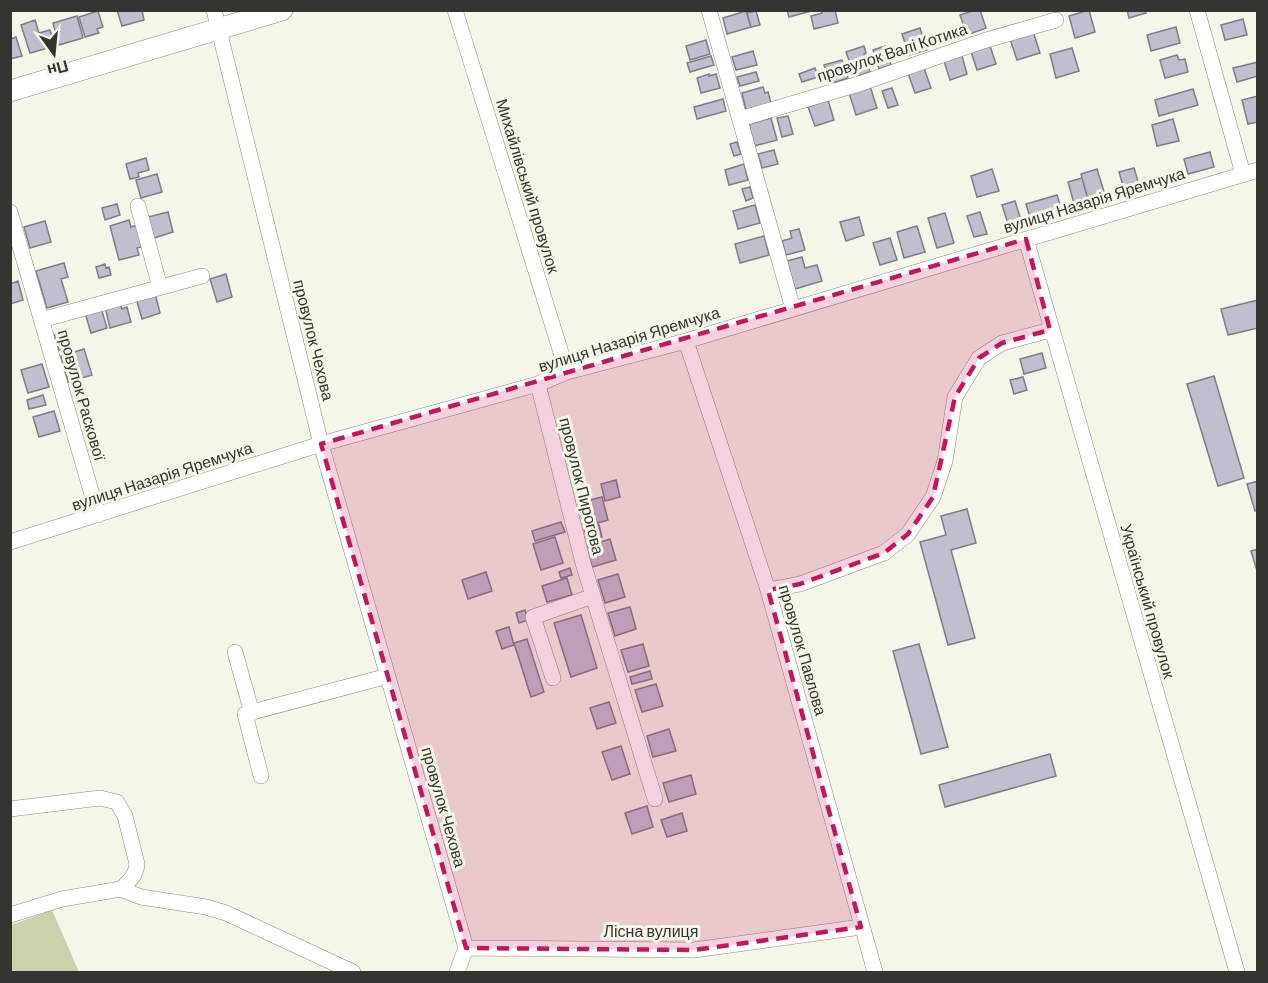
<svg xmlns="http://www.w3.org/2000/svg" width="1268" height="983" font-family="Barlow,sans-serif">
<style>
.green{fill:#c9d2ab}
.building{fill:#c0bfcd;stroke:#7e7d8a;stroke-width:1.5}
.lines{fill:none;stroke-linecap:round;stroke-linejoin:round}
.minor-casing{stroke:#898c7f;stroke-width:16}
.secondary-casing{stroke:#898c7f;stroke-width:22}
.minor{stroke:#fff;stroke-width:15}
.secondary{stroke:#fff;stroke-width:21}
.marked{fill:#c2185b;fill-opacity:0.2;stroke:#c2185b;stroke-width:4.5;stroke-dasharray:12 8;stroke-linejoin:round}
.labels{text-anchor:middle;stroke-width:6;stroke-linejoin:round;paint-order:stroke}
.street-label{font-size:16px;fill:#343530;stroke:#f3f6e8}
</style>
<rect width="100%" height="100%" fill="#f3f6e8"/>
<!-- green -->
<path class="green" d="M52,910L79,972H11V925Z"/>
<!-- building -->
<path class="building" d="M117,10H142L144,20L122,26Z
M787,10H810L811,11L789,17Z
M821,10H835L838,23L814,29L811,16L822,13Z
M975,10H980L986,28L967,35L960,15Z
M1089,10L1095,32L1075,38L1069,16Z
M1127,10H1145L1146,13L1129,18Z
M98,11L103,27L97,29L99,33L85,37L79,17Z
M746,11L751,27L727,34L723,18Z
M756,11L760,25L751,27L747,13Z
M77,16L83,38L59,45L53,23Z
M1243,19L1247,35L1225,40L1221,25Z
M35,20L39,33L50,30L55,46L30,53L21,25Z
M1176,27L1180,43L1151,51L1147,35Z
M920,28L927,50L909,55L902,34Z
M1033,31L1040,53L1017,60L1010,39Z
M16,37L22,56L10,59V39Z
M706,40L710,54L690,60L686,46Z
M864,46L866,53L864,54L870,72L855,77L846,52Z
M885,46L891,65L879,69L873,50Z
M990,46L996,64L977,70L971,52Z
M1072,48L1079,71L1056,78L1050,54Z
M753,51L757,65L736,70L732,57Z
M1177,55L1179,60L1185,59L1188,72L1165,78L1160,60Z
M711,56L714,65L690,72L687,63Z
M962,56L967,74L950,80L944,61Z
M842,60L848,78L830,84L824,65Z
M1258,62V76L1237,82L1233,68Z
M815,68L818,77L802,82L799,74Z
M924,68L931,88L915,93L908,73Z
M756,72L759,81L740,86L737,77Z
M709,74V76L716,74L720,88L701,93L697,78Z
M870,86L877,108L856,115L849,93Z
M763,87L765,93L768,92L771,103L746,110L742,93Z
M892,88L898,105L888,108L882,91Z
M1193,89L1198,105L1159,116L1155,100Z
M1258,96V122L1248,124L1242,100Z
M723,99L726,111L697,119L694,107Z
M828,100L834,120L815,126L808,107Z
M788,116L793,134L782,137L777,118Z
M771,118L777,140L754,146L749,124Z
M1173,119L1179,141L1157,146L1152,125Z
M737,142L741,154L734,156L730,144Z
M774,150L778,164L762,168L758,154Z
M1210,152L1214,167L1188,174L1184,159Z
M146,158L149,170L138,173L139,177L130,179L126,164Z
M744,164L748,180L729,185L725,170Z
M1134,168L1140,188L1125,192L1119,172Z
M992,169L999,191L977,197L971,176Z
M1097,169L1106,198L1089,203L1081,174Z
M157,174L162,192L141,198L136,180Z
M1082,178L1089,203L1075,207L1068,182Z
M750,187L753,198L746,201L742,189Z
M1057,195L1062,211L1031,221L1026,204Z
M1015,201L1022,223L1009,227L1002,205Z
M117,204L120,215L105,220L102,208Z
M755,205L760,223L738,229L733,211Z
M168,212L173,232L154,238L148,217Z
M980,212L987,234L974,237L967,216Z
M945,213L954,243L937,248L928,218Z
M859,217L864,235L846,241L840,222Z
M129,220L131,227L137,225L142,247L137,248L139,255L119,260L110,226Z
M45,221L51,242L30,248L24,227Z
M917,226L925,252L904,258L897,232Z
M799,229L805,250L786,255L782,241L792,238L790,231Z
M764,236L769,255L740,263L735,244Z
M890,238L897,260L880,265L873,243Z
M802,257L805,268L817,265L822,281L795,289L787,261Z
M64,263L68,277L61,279L68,302L47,308L36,271Z
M105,264L106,268L109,267L111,275L99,278L96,267Z
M226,274L232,297L217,302L210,279Z
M18,281L23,300L10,304V284Z
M155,293L160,313L142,319L136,298Z
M1258,300V328L1228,335L1221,309Z
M120,303L122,309L127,307L131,322L110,328L105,307Z
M101,308L107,328L91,333L85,313Z
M65,332L70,347L59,350L54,335Z
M84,349L92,375L68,382L61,356Z
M1042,353L1046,368L1024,374L1020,359Z
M42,364L49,387L28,393L21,370Z
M1214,376L1244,478L1218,486L1187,384Z
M1023,377L1027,390L1014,394L1010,380Z
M43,395L46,405L29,409L27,400Z
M54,411L60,431L39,437L33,417Z
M616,480L620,497L605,501L601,484Z
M1258,481V510L1255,511L1247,484Z
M602,497L608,520L584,527L578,503Z
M967,509L976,543L951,550L975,638L948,645L920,542L946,535L941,516Z
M561,522L565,532L535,541L532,531Z
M599,525L602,537L587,540L584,529Z
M555,537L563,563L541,570L533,544Z
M610,539L616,560L592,567L586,547Z
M1258,549V574L1251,551Z
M570,568L572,575L561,578L559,572Z
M486,572L492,591L468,599L462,580Z
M618,574L625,597L605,603L598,580Z
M567,578L572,595L547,602L542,586Z
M630,607L636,629L615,636L608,613Z
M525,610L528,620L519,623L516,613Z
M581,615L597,668L571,677L554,623Z
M509,627L514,645L502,649L496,631Z
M527,639L544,692L531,697L514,643Z
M643,644L649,666L628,672L621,650Z
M919,644L948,747L921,754L893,651Z
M650,671L652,679L632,684L630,677Z
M656,684L663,706L642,712L635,690Z
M609,702L616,723L597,729L590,708Z
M669,729L676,751L653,757L647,736Z
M621,746L630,774L612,780L602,752Z
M1050,754L1056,776L945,807L939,785Z
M691,775L696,794L669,802L663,783Z
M647,806L653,827L632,834L625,813Z
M682,813L687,831L667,837L661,820Z"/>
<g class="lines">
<!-- minor casing -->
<g class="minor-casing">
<path id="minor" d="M214,10L321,444L466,948
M455,10L567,372
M709,10L793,309
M1197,10L1243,174
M740,119L862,83L983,41L1056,20
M138,206L160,287
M10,212L98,515
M1026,239L1237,972
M41,320L202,276
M686,341L768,590L875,972
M538,384L583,563L655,799
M10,542L321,444L538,384L567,372L686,341L1258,170
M768,590L800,584L884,553L908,534L933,497L945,461L955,397L979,358L1002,343L1050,330
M235,652L252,713
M553,678L533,617L593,596
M261,776L245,714L388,676
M10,809L100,798L117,802L125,816L137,864C136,876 129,881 121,889
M10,915L62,899L121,889L141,897L206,907L226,913L353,972
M457,972L466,948L694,950L861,927"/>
</g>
<!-- secondary casing -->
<g class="secondary-casing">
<path id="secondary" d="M10,91L282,10"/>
</g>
<!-- minor -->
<use href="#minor" class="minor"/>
<!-- secondary -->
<use href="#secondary" class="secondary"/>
</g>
<!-- marked area -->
<path class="marked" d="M1026,239L1050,330L1002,343L979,358L955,397L933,497L908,534L884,553L800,584L768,590L861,927L694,950L466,948L321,444Z"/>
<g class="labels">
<!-- street labels -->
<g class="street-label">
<text transform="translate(892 52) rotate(-18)" y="6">провулок Валі Котика</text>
<text transform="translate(528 186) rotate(73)" y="6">Михайлівський провулок</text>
<text transform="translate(1094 200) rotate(-17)" y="6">вулиця Назарія Яремчука</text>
<text transform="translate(629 339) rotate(-17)" y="6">вулиця Назарія Яремчука</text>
<text transform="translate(314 340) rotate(76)" y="6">провулок Чехова</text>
<text transform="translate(82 395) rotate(74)" y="6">провулок Раскової</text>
<text transform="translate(162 476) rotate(-18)" y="6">вулиця Назарія Яремчука</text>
<text transform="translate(582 486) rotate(76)" y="6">провулок Пирогова</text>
<text transform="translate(1148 601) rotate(74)" y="6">Український провулок</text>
<text transform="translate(803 650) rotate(74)" y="6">провулок Павлова</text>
<text transform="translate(444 807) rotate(74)" y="6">провулок Чехова</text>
<text x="651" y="937">Лісна вулиця</text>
</g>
</g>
<!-- border -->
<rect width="1268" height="983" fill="none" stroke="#343530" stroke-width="24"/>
<!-- north arrow -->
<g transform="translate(54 54) rotate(165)" stroke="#f3f6e8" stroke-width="4.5" paint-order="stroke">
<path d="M0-4.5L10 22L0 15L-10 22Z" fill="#343530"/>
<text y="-9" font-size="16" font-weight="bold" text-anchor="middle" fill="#343530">Пн</text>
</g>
</svg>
